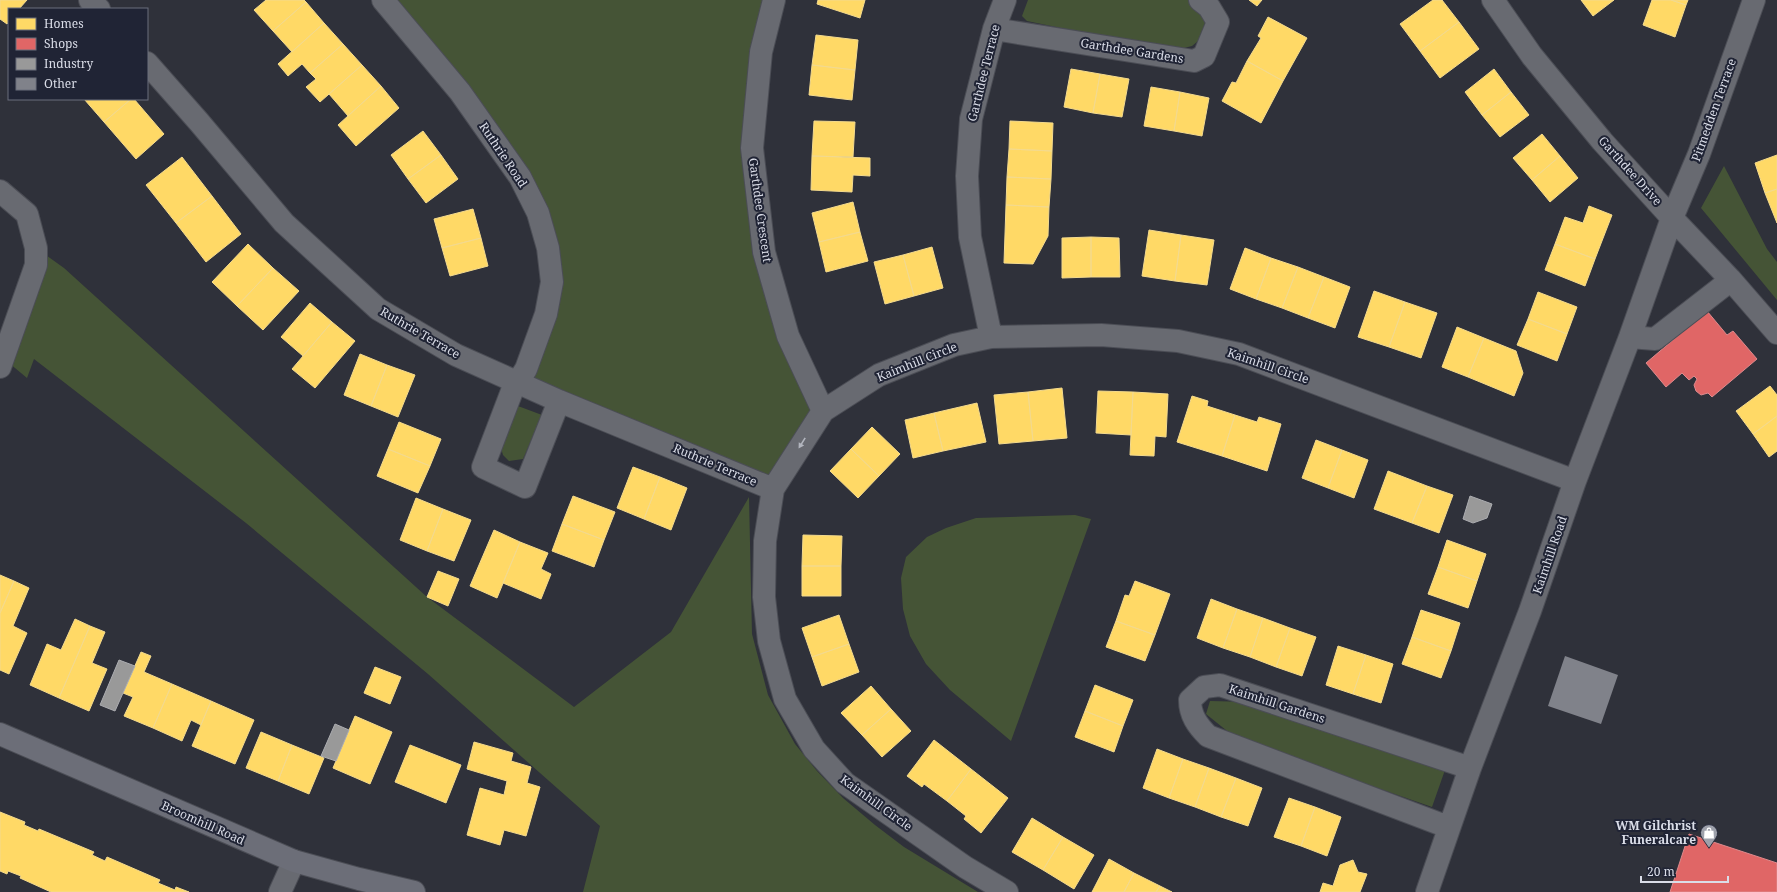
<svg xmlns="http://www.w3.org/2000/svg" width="1777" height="892" font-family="'Noto Serif',serif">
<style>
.green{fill:#455436}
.homes{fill:#ffd966;stroke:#f4da8d}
.shops{fill:#e06666;stroke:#de8a8d}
.industry{fill:#999;stroke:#acadb1}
.building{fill:#80828a}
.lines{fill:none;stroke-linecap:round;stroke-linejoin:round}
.street-casing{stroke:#4b4d55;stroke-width:24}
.secondary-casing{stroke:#4b4d55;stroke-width:24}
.street{stroke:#686a71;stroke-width:22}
.secondary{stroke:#6c6e78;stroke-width:22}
.oneway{fill:#b2b5be}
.labels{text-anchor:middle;stroke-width:4;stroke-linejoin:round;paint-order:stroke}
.street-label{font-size:12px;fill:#dadde8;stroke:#202435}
.poi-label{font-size:12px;font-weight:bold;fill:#dadde8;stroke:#202435;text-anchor:end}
</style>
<rect width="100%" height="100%" fill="#2f313a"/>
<!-- green -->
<path class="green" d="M383,0H774L761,52L764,252L823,411L773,489L518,382L546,314L538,213Z
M1028,0H1190L1203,16L1205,23L1198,41L1192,46L1180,49L1153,47L1027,21L1022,16Z
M1724,166L1767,249L1777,262V300L1701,208Z
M36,248L64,268L427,597L574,707L671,632L749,497L752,634L768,695L795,744L817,771L843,798L875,825L904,847L978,892H583L600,826L428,674L246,523L34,359L27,378L3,358Z
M518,406L542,415L523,459L509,461L503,455L501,448Z
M1075,515L1091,519L1011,741L950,690L926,664L910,636L903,609L901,578L906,557L927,537L946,528L976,518Z
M1210,701L1250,702L1445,770L1432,807L1237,739L1206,714Z"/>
<!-- homes -->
<path class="homes" d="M0,0H27L19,9H9V22L7,24L0,19Z
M266,0H304L306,2L273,31L254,10Z
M818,0H865L860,18L817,4Z
M1249,0H1262L1257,6Z
M1433,0H1442L1459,22L1420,51L1400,24Z
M1581,0H1614L1593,16Z
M1652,0H1671L1686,5L1675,37L1643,25Z
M1671,0H1688L1686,5Z
M306,2L324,23L292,52L273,31Z
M1268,17L1307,38L1283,81L1247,61L1261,38L1258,36Z
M1459,22L1479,49L1440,78L1420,51Z
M324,23L343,44L310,73L302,64L288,76L278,64Z
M816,35L858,40L855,70L812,65Z
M343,44L362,65L320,102L306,87L316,79L310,73Z
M1247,61L1283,81L1261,123L1222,101L1232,82L1236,83Z
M362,65L381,86L348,116L329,94Z
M812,65L855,70L852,100L809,95Z
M1071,69L1100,74L1093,113L1064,107Z
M1494,69L1511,92L1482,115L1465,92Z
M1100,74L1129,79L1122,117L1093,113Z
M381,86L399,108L356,146L338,125Z
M1151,87L1180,92L1174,131L1144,126Z
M1180,92L1209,98L1202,136L1174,131Z
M1511,92L1529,115L1500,137L1482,115Z
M84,99H131L104,122Z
M131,99H134L164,134L136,159L104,122Z
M814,121L855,122L853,157L812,156Z
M1010,121L1053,123L1052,151L1009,149Z
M423,131L441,155L408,179L391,155Z
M1542,134L1560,156L1532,180L1513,158Z
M1009,149L1052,151L1051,179L1007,177Z
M441,155L458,179L426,203L408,179Z
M1777,155V189L1765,193L1755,163Z
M812,156L870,158V176L853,175L852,192L811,190Z
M1560,156L1578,178L1550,202L1532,180Z
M182,157L212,196L176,223L146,185Z
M1007,177L1051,179L1049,207L1006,205Z
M1777,189V223L1765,193Z
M212,196L241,234L206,262L176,223Z
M853,202L860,232L819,242L812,213Z
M1006,205L1049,207L1048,236L1033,264L1004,263Z
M1589,206L1612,215L1595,259L1555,244L1565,217L1583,223Z
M473,209L481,238L442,248L434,219Z
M1149,230L1181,235L1175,281L1142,276Z
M860,232L868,261L826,272L819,242Z
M1181,235L1214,240L1207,285L1175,281Z
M1091,237V277L1062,278V238Z
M1091,237L1119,238L1120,277H1091Z
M481,238L488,266L450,276L442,248Z
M248,244L273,268L237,306L212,282Z
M1555,244L1595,259L1585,286L1545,270Z
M932,247L943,288L914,296L903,255Z
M1245,248L1271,258L1256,299L1230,289Z
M903,255L914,296L885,304L874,262Z
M1271,258L1298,267L1282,308L1256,299Z
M1298,267L1324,277L1308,318L1282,308Z
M273,268L299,291L263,330L237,306Z
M1324,277L1350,287L1335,328L1308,318Z
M1374,291L1405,302L1389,347L1358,337Z
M1538,292L1577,307L1567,334L1528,319Z
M1405,302L1437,313L1421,358L1389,347Z
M310,303L332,322L303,356L281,337Z
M1528,319L1567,334L1557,361L1517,345Z
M332,322L355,341L315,388L292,369Z
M1457,327L1484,338L1468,377L1442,367Z
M1484,338L1516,351L1523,373L1514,396L1468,377Z
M360,354L387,365L371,406L344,395Z
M387,365L415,375L398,417L371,406Z
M1770,386L1777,395V416L1753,434L1736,411Z
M1062,388L1067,438L1033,441L1028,392Z
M1098,391L1133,392L1131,435L1096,433Z
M1028,392L1033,441L999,444L994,395Z
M1133,392L1168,394L1166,437L1155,436L1154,456L1130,455Z
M1192,396L1208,401L1207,406L1235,415L1222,456L1177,442Z
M977,403L986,442L943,451L934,413Z
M934,413L943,451L913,458L905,420Z
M1235,415L1257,422L1259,417L1281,424L1267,471L1222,456Z
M1777,416V451L1769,457L1753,434Z
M399,422L441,439L430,466L388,449Z
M872,427L900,454L879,476L851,449Z
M1316,440L1342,450L1328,488L1302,478Z
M388,449L430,466L418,493L377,476Z
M851,449L879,476L858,498L830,471Z
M1342,450L1368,460L1354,498L1328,488Z
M633,467L660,477L644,519L617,508Z
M1388,471L1427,486L1412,523L1374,509Z
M660,477L687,488L671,530L644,519Z
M1427,486L1453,495L1439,533L1412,523Z
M573,496L615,512L604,540L562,524Z
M416,498L443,509L427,551L400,540Z
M443,509L471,520L454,561L427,551Z
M562,524L604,540L594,567L552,551Z
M494,530L520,542L497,598L470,586Z
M803,535L842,536L841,566H802Z
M1447,540L1486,554L1477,581L1438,567Z
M520,542L548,553L541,569L551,574L541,599L503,583Z
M802,566H841V596H802Z
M1438,567L1477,581L1468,608L1428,594Z
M438,571L459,579L448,606L427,597Z
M0,575L14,581L0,613Z
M14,581L29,588L13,626L27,633L9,674L0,670V613Z
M1135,581L1170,594L1155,635L1116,621L1125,595L1129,596Z
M1211,599L1237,609L1223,648L1197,638Z
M1237,609L1263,618L1250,657L1223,648Z
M1421,610L1460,623L1451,651L1412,637Z
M839,615L849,644L812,657L802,628Z
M1263,618L1290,628L1276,667L1250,657Z
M75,619L90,626L59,698L30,685L47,644L61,650Z
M1116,621L1155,635L1145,661L1106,647Z
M90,626L105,632L92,663L107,669L89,711L59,698Z
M1290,628L1316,637L1302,676L1276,667Z
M1412,637L1451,651L1441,678L1402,664Z
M849,644L859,672L822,686L812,657Z
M1338,646L1366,655L1353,694L1326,685Z
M141,652L151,656L144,672L172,684L153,728L124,716L133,697L123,693Z
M1366,655L1393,664L1381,703L1353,694Z
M375,667L401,677L390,704L364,693Z
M172,684L211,701L201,725L191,720L182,741L153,728Z
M1095,685L1133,700L1123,726L1085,711Z
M871,686L891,709L862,735L841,713Z
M211,701L254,720L235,764L192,746Z
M891,709L911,731L882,757L862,735Z
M1085,711L1123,726L1114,752L1075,737Z
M355,716L392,732L370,784L333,768Z
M261,732L292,745L278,781L246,768Z
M934,740L971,769L947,801L924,784L922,787L907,776Z
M474,742L513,753L511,761L531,767L527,783L540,787L526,836L504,830L500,845L467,835L480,788L504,795L507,781L467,769Z
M292,745L324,758L309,794L278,781Z
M410,745L461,765L446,803L395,782Z
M1157,749L1183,759L1169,798L1143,788Z
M1183,759L1209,768L1195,807L1169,798Z
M1209,768L1236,778L1221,817L1195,807Z
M971,769L1008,798L981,833L964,819L966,816L947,801Z
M1236,778L1262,788L1248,826L1221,817Z
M1289,798L1315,807L1301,846L1274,837Z
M1315,807L1341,817L1327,856L1301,846Z
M0,812L25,822L24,825L38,831L39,829L94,852L92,855L105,861L107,857L160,880L158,883L175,890L176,887L189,892H51L20,878L21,876L8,871L7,874L0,871Z
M1032,818L1063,837L1043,870L1012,852Z
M1063,837L1094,855L1074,889L1043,870Z
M1109,859L1134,873L1124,892H1092Z
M1353,860L1358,872L1367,874L1360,892H1320L1323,883L1333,886L1340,865Z
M1134,873L1160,886L1156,892H1124Z
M1160,886L1172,892H1156Z"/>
<!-- shops -->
<path class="shops" d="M1707,311L1727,335L1733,331L1757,359L1712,397L1708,393L1701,395L1696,391L1694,385L1697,379L1694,376L1689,380L1682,373L1666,387L1646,363Z
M1689,834L1777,863V892H1670Z"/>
<!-- industry -->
<path class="industry" d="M1470,496L1492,504L1487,518L1473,523L1463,519Z
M119,660L135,666L115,711L100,705Z
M335,724L349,730L336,761L321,756Z"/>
<!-- building -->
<path class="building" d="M1565,656L1618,675L1601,724L1548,706Z"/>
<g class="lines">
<!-- street casing -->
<g class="street-casing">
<path id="street" d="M90,0L99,9
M383,0L460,92L520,177L538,213L548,248L552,282L546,314L526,369L512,391L483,467L525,487L559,401
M774,0L761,52L752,148L764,252L788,336L823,411
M1493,0L1532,56L1602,141L1672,218L1731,280L1777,333
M994,29L1194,61L1204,56L1218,22L1209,7L1200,0
M147,63L199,122L284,223L378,309L456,355L559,401L773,489
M0,191L27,214L36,248V265L0,367
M991,337L970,237L967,176L971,119L994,29L1005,0
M1630,337L1655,339L1731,280
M1448,827L1208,736C1197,725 1190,715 1190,700L1204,687L1220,685L1470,768
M280,892L294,861
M1007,892L965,867L845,783L814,749L785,699L769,641L764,597L765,541L773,489L823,411L879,375L954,345L991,337L1101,335L1178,341L1239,354L1575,481
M1427,892L1470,768L1530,611L1575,481L1630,337L1672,218L1699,154L1754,0"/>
</g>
<!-- secondary casing -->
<g class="secondary-casing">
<path id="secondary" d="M0,734L294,861L359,879L414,892"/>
</g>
<!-- street -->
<use href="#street" class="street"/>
<!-- secondary -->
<use href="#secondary" class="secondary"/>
</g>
<!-- one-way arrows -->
<defs><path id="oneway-solid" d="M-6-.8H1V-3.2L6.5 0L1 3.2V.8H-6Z"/></defs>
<use class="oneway" href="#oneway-solid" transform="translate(802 443) rotate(122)"/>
<!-- icons -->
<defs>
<g id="shop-pin" transform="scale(0.9)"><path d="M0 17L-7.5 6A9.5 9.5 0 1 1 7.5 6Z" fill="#9ea1ab" stroke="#202435"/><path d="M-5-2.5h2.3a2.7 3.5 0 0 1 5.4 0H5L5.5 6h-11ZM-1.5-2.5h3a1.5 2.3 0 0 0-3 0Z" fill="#fff"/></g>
</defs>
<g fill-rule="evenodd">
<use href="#shop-pin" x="1709" y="833"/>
</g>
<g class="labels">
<!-- street labels -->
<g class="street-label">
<text transform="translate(1132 51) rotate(9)" y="4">Garthdee Gardens</text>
<text transform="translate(984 73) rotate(-76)" y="4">Garthdee Terrace</text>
<text transform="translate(1714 110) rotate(-70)" y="4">Pitmedden Terrace</text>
<text transform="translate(503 155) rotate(56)" y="4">Ruthrie Road</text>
<text transform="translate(1630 171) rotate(48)" y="4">Garthdee Drive</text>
<text transform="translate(760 210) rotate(82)" y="4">Garthdee Crescent</text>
<text transform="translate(420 333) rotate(30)" y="4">Ruthrie Terrace</text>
<text transform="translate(917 362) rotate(-22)" y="4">Kaimhill Circle</text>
<text transform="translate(1268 366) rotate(19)" y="4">Kaimhill Circle</text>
<text transform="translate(715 465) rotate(23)" y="4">Ruthrie Terrace</text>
<text transform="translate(1550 555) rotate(-71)" y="4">Kaimhill Road</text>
<text transform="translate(1277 704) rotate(18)" y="4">Kaimhill Gardens</text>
<text transform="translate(876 803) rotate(36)" y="4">Kaimhill Circle</text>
<text transform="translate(203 823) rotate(24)" y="4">Broomhill Road</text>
</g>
<!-- poi labels -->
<g class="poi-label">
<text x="1696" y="830">WM Gilchrist<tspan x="1696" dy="14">Funeralcare</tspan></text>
</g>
</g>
<!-- legend -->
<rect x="8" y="8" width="140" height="92" fill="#202435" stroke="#6a6e7d"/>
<rect x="16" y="18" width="20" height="12" fill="#ffd966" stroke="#6a6e7d"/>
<text x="44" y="28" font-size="12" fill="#dadde8">Homes</text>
<rect x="16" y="38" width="20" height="12" fill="#e06666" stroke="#6a6e7d"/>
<text x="44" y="48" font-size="12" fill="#dadde8">Shops</text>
<rect x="16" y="58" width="20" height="12" fill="#999999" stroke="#6a6e7d"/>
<text x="44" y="68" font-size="12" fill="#dadde8">Industry</text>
<rect x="16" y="78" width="20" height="12" fill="#80828a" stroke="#6a6e7d"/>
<text x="44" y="88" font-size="12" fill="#dadde8">Other</text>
<!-- scale -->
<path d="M1641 876v6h87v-6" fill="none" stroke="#dadde8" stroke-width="2"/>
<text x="1647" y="876" font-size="12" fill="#dadde8" stroke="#202435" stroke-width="3" paint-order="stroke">20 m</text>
</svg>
